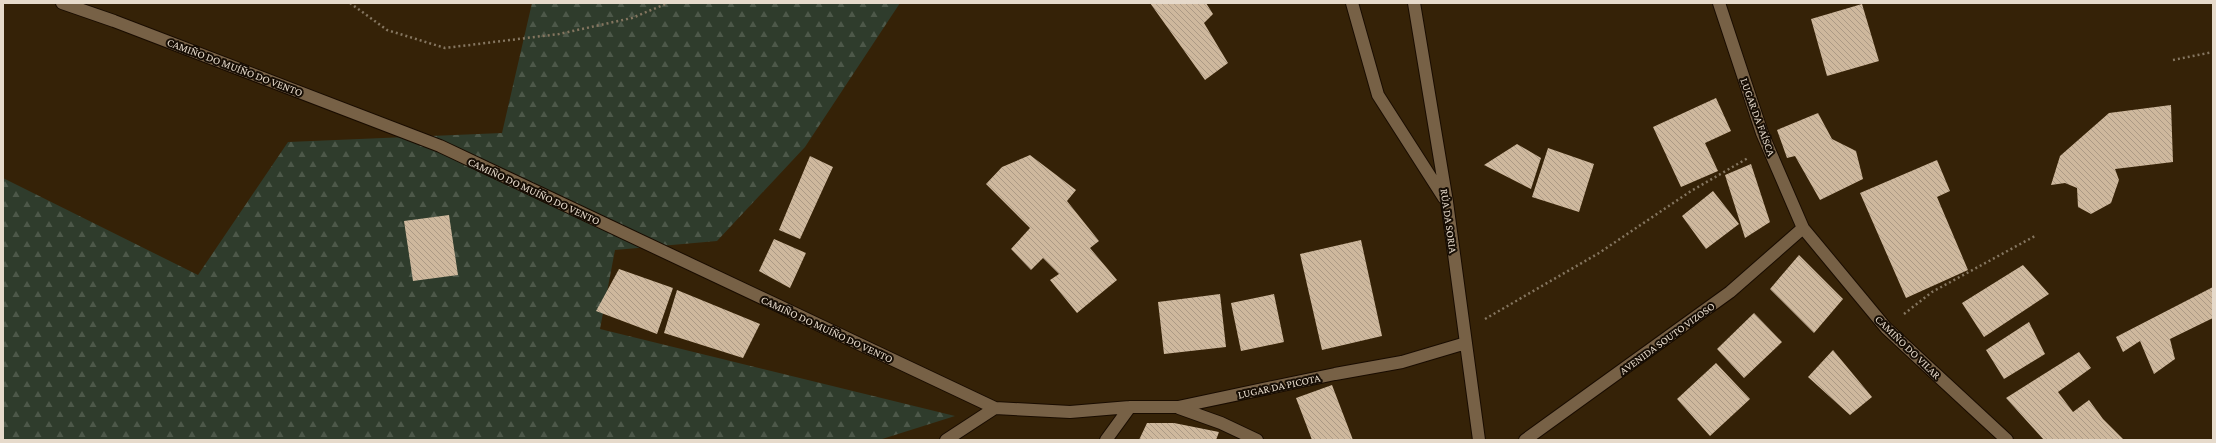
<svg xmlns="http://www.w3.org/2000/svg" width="2216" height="443" font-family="'Crimson Pro',serif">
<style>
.forest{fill:url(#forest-firs)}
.building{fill:url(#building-back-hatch)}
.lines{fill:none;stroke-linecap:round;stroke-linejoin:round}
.minor-casing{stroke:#190c00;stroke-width:14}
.path{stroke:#857660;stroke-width:2.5;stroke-dasharray:2 3;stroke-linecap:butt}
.minor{stroke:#776146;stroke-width:12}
.labels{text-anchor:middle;stroke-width:4;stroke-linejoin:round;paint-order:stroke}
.street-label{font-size:11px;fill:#e6dacb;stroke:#160d04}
</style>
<defs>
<pattern id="forest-firs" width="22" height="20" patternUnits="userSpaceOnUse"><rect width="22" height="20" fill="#2f3c2c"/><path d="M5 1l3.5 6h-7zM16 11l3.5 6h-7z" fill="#4d5849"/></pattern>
<pattern id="building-back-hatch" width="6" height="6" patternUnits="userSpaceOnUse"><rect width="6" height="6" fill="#ceb89d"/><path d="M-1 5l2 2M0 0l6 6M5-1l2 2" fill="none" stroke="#ac9a85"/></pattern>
</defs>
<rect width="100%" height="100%" fill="#352207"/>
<!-- forest -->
<path class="forest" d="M532,3H900L805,147L717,241L615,250L600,329L955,416L879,440H3V178L198,275L288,142L502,133Z"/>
<!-- building -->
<path class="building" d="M1150,3H1206L1213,14L1204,23L1228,63L1205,80Z
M1862,4L1879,61L1827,76L1811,19Z
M1716,98L1731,131L1705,143L1718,171L1681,187L1653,127Z
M2171,105L2173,162L2115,169L2119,180L2111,203L2091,214L2078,207L2077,188L2065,183L2051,185L2060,156L2109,113Z
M1818,113L1832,139L1856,151L1863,179L1820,200L1795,156L1787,158L1777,130Z
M1517,144L1541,158L1531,189L1484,165Z
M1548,148L1594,164L1579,212L1532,197Z
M1030,155L1076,190L1067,201L1099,241L1090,248L1117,280L1077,313L1050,280L1059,274L1043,258L1031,270L1011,249L1030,228L986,184L1002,167Z
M810,156L833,167L800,239L779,230Z
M1937,160L1950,191L1937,197L1968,270L1906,298L1860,193Z
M1751,164L1770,222L1745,238L1725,175Z
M1713,191L1739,224L1706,249L1682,216Z
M449,215L458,275L413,281L404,221Z
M774,239L806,253L790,288L759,271Z
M1361,240L1382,336L1322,350L1300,254Z
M1799,255L1843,299L1814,333L1770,289Z
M2023,265L2049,294L1984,337L1962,303Z
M619,269L673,288L657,334L596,311Z
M2213,287V318L2170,339L2175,359L2154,374L2140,341L2123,352L2116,337Z
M677,290L760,324L743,358L664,333Z
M1220,294L1226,347L1164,354L1158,302Z
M1274,294L1284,342L1241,351L1231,303Z
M1754,313L1782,342L1744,378L1717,349Z
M2029,322L2045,354L2004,379L1986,350Z
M1833,350L1872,397L1850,415L1808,377Z
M2079,352L2091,368L2058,392L2073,412L2089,400L2103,419L2124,440H2044L2006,398Z
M1716,363L1750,399L1710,436L1677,399Z
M1332,385L1353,440H1312L1296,398Z
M1147,423H1174L1219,432L1216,440H1139Z"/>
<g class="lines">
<!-- minor casing -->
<g class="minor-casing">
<path id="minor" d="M62,3L114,21L440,146L995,408
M1352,3L1378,95L1444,198
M1414,3L1447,202L1479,440
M1719,3L1762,133L1803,228L1886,328L2007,440
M1179,408L1221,423L1257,440
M946,440L995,408L1070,412L1130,407H1178L1335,374L1402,362L1466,343
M1106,440L1130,407
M1525,440L1730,292L1803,228"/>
</g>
<!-- path -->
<path class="path" d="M350,3L387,30L445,48L559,34L632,18L668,3
M2173,60L2213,52
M1904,314L1932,292L2035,236
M1485,319L1599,253L1691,191L1748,158"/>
<!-- minor -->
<use href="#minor" class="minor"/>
</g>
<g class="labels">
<!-- street labels -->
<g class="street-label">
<text transform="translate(235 67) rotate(21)" y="4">CAMIÑO DO MUÍÑO DO VENTO</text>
<text transform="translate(1758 117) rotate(70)" y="4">LUGAR DA FAÍSCA</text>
<text transform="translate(534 191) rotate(25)" y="4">CAMIÑO DO MUÍÑO DO VENTO</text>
<text transform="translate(1449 221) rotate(82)" y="4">RÚA DA SORIA</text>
<text transform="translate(827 329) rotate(25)" y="4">CAMIÑO DO MUÍÑO DO VENTO</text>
<text transform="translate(1667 338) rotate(-36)" y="4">AVENIDA SOUTO VIZOSO</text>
<text transform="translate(1908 347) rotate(44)" y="4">CAMIÑO DO VILAR</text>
<text transform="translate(1279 386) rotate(-12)" y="4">LUGAR DA PICOTA</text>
</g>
</g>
<!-- border -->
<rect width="2216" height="443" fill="none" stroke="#e6dacb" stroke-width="8"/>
</svg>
